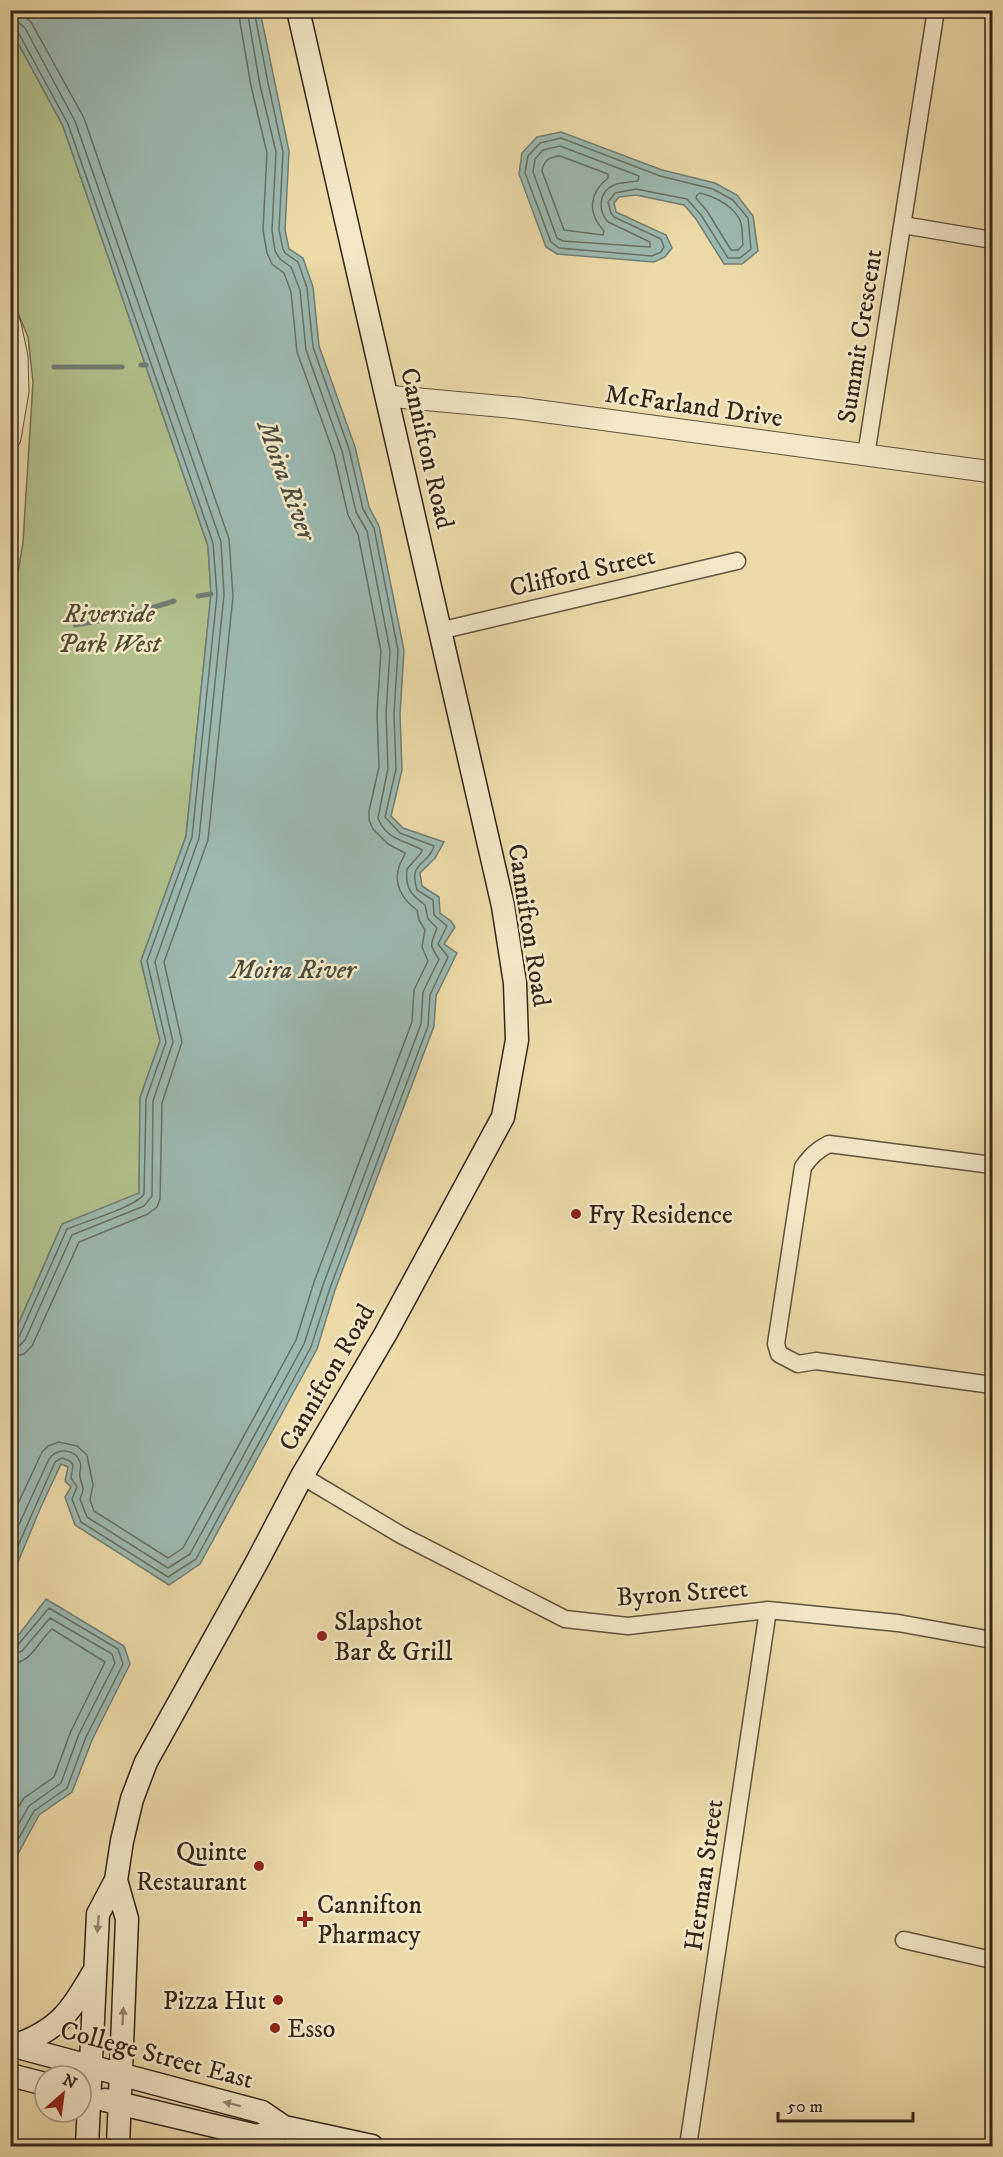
<svg xmlns="http://www.w3.org/2000/svg" width="1003" height="2157" font-family="'IM FELL DW Pica',serif">
<style>
.green{fill:#b2c18c;stroke:#737452;stroke-width:1.5}
.water{fill:#9bb9b1;stroke:#727e74;stroke-width:1.5}
.lines{fill:none;stroke-linecap:round;stroke-linejoin:round}
.shore{stroke:#687065;stroke-width:1.5}
.stream{stroke:#727e74;stroke-width:5}
.service-casing{stroke:#62533d;stroke-width:10}
.minor-casing{stroke:#62533d;stroke-width:19}
.tertiary-casing{stroke:#62533d;stroke-width:23}
.secondary-casing{stroke:#342619;stroke-width:25}
.service{stroke:#f3e7c7;stroke-width:8}
.minor{stroke:#f3e7c7;stroke-width:16}
.tertiary{stroke:#f3e7c7;stroke-width:21}
.secondary{stroke:#f3e7c7;stroke-width:22}
.oneway{fill:#948670}
.poi-dot{fill:#8f2418;stroke:#f3e7c7;stroke-width:2}
.labels{text-anchor:middle;stroke-width:5;stroke-linejoin:round;paint-order:stroke}
.street-label{font-size:26px;fill:#342619;stroke:#f3e7c7}
.park-label{font-size:26px;font-style:italic;fill:#544d36;stroke:#f3e7c7}
.poi-label{font-size:26px;fill:#342619;stroke:#f3e7c7;text-anchor:start}
.water-label{font-size:27px;font-style:italic;fill:#4e4b3f;stroke:#f3e7c7}
</style>
<rect width="100%" height="100%" fill="#ecdaa9"/>
<filter id="stains"><feTurbulence type="fractalNoise" baseFrequency=".00333" numOctaves="4"/><feColorMatrix values="0 0 0 0 .2 0 0 0 0 .09 0 0 0 0 .02 0 0 0 .5 -.17"/></filter>
<radialGradient id="worn" r=".72"><stop offset=".6" stop-color="#630" stop-opacity="0"/><stop offset="1" stop-color="#630" stop-opacity=".3"/></radialGradient>
<!-- green -->
<path class="green" d="M11,30L63,126L208,546L211,594L186,836L141,961L160,1041L140,1098L139,1194L62,1224L11,1341L10,622L23,542L33,382L28,337L11,296Z"/>
<!-- water -->
<path class="water" d="M11,10L260,11L289,151L285,230L289,249L303,258L313,287L319,346L355,447L369,507L379,526L404,650L400,714L402,770L391,816L403,828L444,842L435,858L420,873L422,886L439,897L440,913L451,921L455,927L444,944L457,953L436,996L434,1026L335,1290L317,1349L200,1564L169,1585L75,1525L65,1497L71,1487L65,1481L68,1467L61,1464L40,1509L11,1579V1341L62,1224L139,1193L140,1098L160,1041L141,961L186,836L211,594L208,546L63,126L11,30Z
M561,132L662,170L715,183L737,195L753,216L758,251L742,264H724L696,219L684,205L636,195L619,197L614,203L616,212L666,235L672,248L665,257L654,262L557,254L546,247L519,174L522,153L537,137Z
M46,1599L124,1646L130,1664L92,1740L72,1792L39,1815L11,1867V1645Z"/>
<g class="lines">
<!-- shore -->
<path class="shore" d="M10,12L22,14L31,22L84,118L229,539L233,596L208,840L164,962L182,1042L162,1103L160,1199L157,1207L148,1214L79,1242L32,1346L24,1354L10,1357
M10,21L18,22L25,28L75,121L221,542L224,595L199,838L155,962L173,1042L153,1101L152,1196L144,1206L72,1235L25,1340L19,1346L10,1348
M10,29L18,32L68,124L213,543L217,595L192,837L147,961L166,1042L146,1099L144,1194C136,1207 83,1222 67,1229L19,1337L15,1340L10,1341
M561,138L660,176L713,189L733,200L748,218L751,249L740,258H728L701,215L687,199L636,189L615,193L608,202L611,213L614,217L661,239L664,247L661,252L652,256L559,248L551,242L525,173L528,156L540,143Z
M560,146L639,176L638,181C631,182 620,182 614,185C598,192 598,211 608,222L650,242V247L563,241L557,238L533,172L535,159L543,150Z
M560,156L608,174V178C589,193 587,213 604,231L603,235L564,230L542,171C544,160 549,157 560,156Z
M700,193C715,197 732,205 740,220C743,227 742,237 743,245L738,250H731L707,211L696,198L697,195Z
M10,1521L42,1452L48,1446L59,1442L77,1446L87,1455L93,1485L90,1500L94,1511L168,1558L183,1548L296,1340L314,1282L412,1022L414,990L428,961L422,947L425,930L419,920L417,910C403,900 393,885 399,867C400,862 404,858 405,853L388,844L373,829L369,820V811L379,767L377,714L381,651L358,534L348,515L334,454L297,352L291,292L284,273L272,264L267,253L263,230L267,153L251,86L238,10
M10,1544L49,1459C57,1448 75,1448 80,1462C82,1468 79,1472 80,1477C83,1489 85,1487 80,1499L87,1517L168,1568L190,1554L304,1344L323,1285L421,1024L423,992L439,959C428,943 431,945 437,928L428,919L425,905C411,895 405,888 407,869L421,853L422,850C405,840 386,840 378,818L388,768L386,714L390,651L367,531L356,512L342,451L306,350L300,290L291,267L280,259L275,251L272,230L276,152L260,85L247,10
M10,1564L55,1462L62,1458L70,1461L73,1465L71,1478L77,1487L72,1499L81,1522L168,1577L196,1559L311,1347L330,1288L428,1026L430,995L448,957L438,944L447,926L434,915L433,900L417,890C408,860 428,867 434,846L400,833L385,817L396,769L394,714L398,650L374,528L363,509L349,449L313,347L307,288L298,262L285,253L283,249L279,230L283,152L268,83L254,10
M10,1648L17,1646L49,1608L118,1649L123,1664L86,1737L67,1788L34,1811L10,1854
M10,1655L22,1651L50,1618L112,1654L115,1663L79,1734L61,1783L29,1806L10,1839
M10,1664C32,1663 38,1641 52,1629L105,1662L71,1731L54,1777L24,1798L10,1820"/>
<!-- stream -->
<path class="stream" d="M141,365H146
M54,367H122
M198,596L211,594
M75,625L122,617L174,601"/>
<!-- service casing -->
<g class="service-casing">
<path id="service" d="M10,883L13,886"/>
</g>
<!-- minor casing -->
<g class="minor-casing">
<path id="minor" d="M903,225L992,240
M866,455L936,10
M439,631L737,561
M992,1165L829,1144C817,1150 811,1156 803,1167L776,1344L779,1354L798,1364L816,1361L992,1385
M302,1476L401,1535L565,1619L628,1626L768,1610L898,1623L992,1640
M904,1940L992,1960
M688,2146L768,1610"/>
</g>
<!-- tertiary casing -->
<g class="tertiary-casing">
<path id="tertiary" d="M10,324L17,357L18,391L10,438
M387,396L518,408L992,472"/>
</g>
<!-- secondary casing -->
<g class="secondary-casing">
<path id="secondary" d="M116,1880L127,1919L118,2146
M14,2046C59,2030 70,2012 93,1973
M10,2047L14,2046L262,2112L284,2127L372,2146
M10,2075L45,2084
M105,2100L257,2136L284,2127
M87,2146L98,1914L116,1880L122,1841L132,1799L146,1762L258,1560L302,1476L386,1333L503,1117L517,1040L515,983L503,906L298,10"/>
</g>
<!-- service -->
<use href="#service" class="service"/>
<!-- minor -->
<use href="#minor" class="minor"/>
<!-- tertiary -->
<use href="#tertiary" class="tertiary"/>
<!-- secondary -->
<use href="#secondary" class="secondary"/>
</g>
<!-- one-way arrows -->
<defs><path id="oneway-solid" d="M-6-.8H1V-3.2L6.5 0L1 3.2V.8H-6Z" transform="scale(1.5)"/></defs>
<g class="oneway">
<use href="#oneway-solid" transform="translate(98 1924) rotate(95)"/>
<use href="#oneway-solid" transform="translate(123 2016) rotate(-87)"/>
<use href="#oneway-solid" transform="translate(232 2104) rotate(-166)"/>
</g>
<!-- markers -->
<g class="poi-dot">
<circle cx="576" cy="1214" r="6"/>
<circle cx="322" cy="1636" r="6"/>
<circle cx="259" cy="1866" r="6"/>
<path d="M302 1910h6v6h6v6h-6v6h-6v-6h-6v-6h6z"/>
<circle cx="278" cy="2000" r="6"/>
<circle cx="275" cy="2028" r="6"/>
</g>
<g class="labels">
<!-- street labels -->
<g class="street-label">
<text transform="translate(859 336) rotate(-81)" y="9">Summit Crescent</text>
<text transform="translate(694 405) rotate(8)" y="9">McFarland Drive</text>
<text transform="translate(428 448) rotate(77)" y="9">Cannifton Road</text>
<text transform="translate(582 571) rotate(-13)" y="9">Clifford Street</text>
<text transform="translate(530 925) rotate(81)" y="9">Cannifton Road</text>
<text transform="translate(326 1377) rotate(-60)" y="9">Cannifton Road</text>
<text transform="translate(682 1592) rotate(-4)" y="9">Byron Street</text>
<text transform="translate(703 1875) rotate(-82)" y="9">Herman Street</text>
<text transform="translate(157 2054) rotate(15)" y="9">College Street East</text>
</g>
<!-- park labels -->
<g class="park-label">
<text x="109" y="622">Riverside<tspan x="109" dy="30">Park West</tspan></text>
</g>
<!-- poi labels -->
<g class="poi-label">
<text x="588" y="1223">Fry Residence</text>
<text x="334" y="1630">Slapshot<tspan x="334" dy="30">Bar &amp; Grill</tspan></text>
<text x="247" y="1860" text-anchor="end">Quinte<tspan x="247" dy="30">Restaurant</tspan></text>
<text x="317" y="1913">Cannifton<tspan x="317" dy="30">Pharmacy</tspan></text>
<text x="266" y="2009" text-anchor="end">Pizza Hut</text>
<text x="287" y="2037">Esso</text>
</g>
<!-- water labels -->
<g class="water-label">
<text transform="translate(287 480) rotate(70)" y="9">Moira River</text>
<text x="293" y="978">Moira River</text>
</g>
</g>
<!-- margin -->
<rect width="1003" height="2157" fill="none" stroke="#ecdaa9" stroke-width="36"/>
<rect x="12" y="12" width="979" height="2133" fill="none" stroke="#342619" stroke-width="3"/>
<rect x="18" y="18" width="967" height="2121" fill="none" stroke="#342619" stroke-width="1.5"/>
<!-- north arrow -->
<g transform="translate(63 2094) rotate(28)"><circle r="28" fill="#f3e7c7" stroke="#a79a81" stroke-width="1.5"/>
<path d="M0-4.5L10 22L0 15L-10 22Z" fill="#8f2418"/>
<text y="-9" font-size="16" font-weight="bold" text-anchor="middle" fill="#342619">N</text>
</g>
<!-- scale -->
<path d="M778 2112v9h135v-9" fill="none" stroke="#342619" stroke-width="3"/>
<text x="787" y="2112" font-size="18" fill="#342619" stroke="#f3e7c7" stroke-width="4.5" paint-order="stroke">50 m</text>
<rect width="100%" height="100%" filter="url(#stains)"/>
<rect width="100%" height="100%" fill="url(#worn)"/>
</svg>
